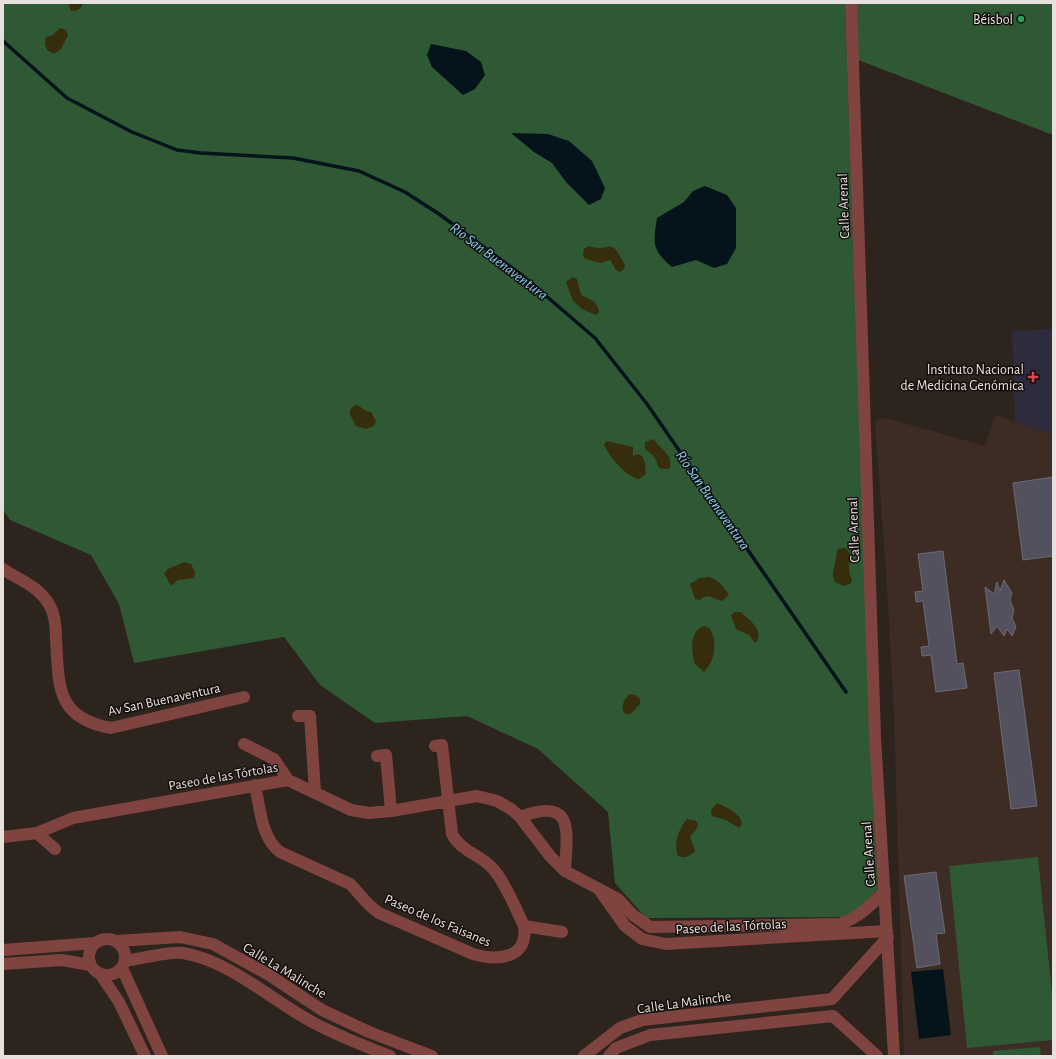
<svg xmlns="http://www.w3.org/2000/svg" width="1056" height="1059" font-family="'Alegreya Sans',sans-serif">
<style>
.built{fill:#3c2c23}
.medical{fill:#2e2b3c}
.green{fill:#2f5835}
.sand{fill:#362d0d}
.water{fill:#05131a}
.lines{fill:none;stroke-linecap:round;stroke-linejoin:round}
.stream{stroke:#05131a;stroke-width:3.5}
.building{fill:#53515d;stroke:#6c6a76}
.minor{stroke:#804440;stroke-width:12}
.leisure-dot{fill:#2e9e5b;stroke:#130e0c;stroke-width:1.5}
.health-dot{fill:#e0444e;stroke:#130e0c;stroke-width:1.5}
.labels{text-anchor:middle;stroke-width:3;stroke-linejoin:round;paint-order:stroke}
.poi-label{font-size:14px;fill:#e8e0dd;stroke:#130e0c;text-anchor:end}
.street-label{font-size:14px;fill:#e8e0dd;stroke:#130e0c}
.water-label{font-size:15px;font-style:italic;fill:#81cff4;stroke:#130e0c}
</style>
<rect width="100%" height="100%" fill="#2e241e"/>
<!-- built -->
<path class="built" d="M995,415L1053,434V1056H904L894,714L886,571L875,424L877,420L886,418L985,446Z"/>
<!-- medical -->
<path class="medical" d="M1053,329V434L1015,422L1012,331Z"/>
<!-- green -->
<path class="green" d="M3,3H845L871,766L878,889L851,917L646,918L615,883L608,812L538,749L467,716L375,723L320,685L284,637L134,663L119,604L91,555L10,520L3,510Z
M852,3H1053V135L853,58Z
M1038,857L1053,1004V1040L967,1048L949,866Z
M1040,1047L1041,1056H993V1051Z"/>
<!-- sand -->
<path class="sand" d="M68,3H82V6L78,10L71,11Z
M60,28L66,30L68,35L61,49L54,54L47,50L45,44L46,37L53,35Z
M589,246C612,254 608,233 625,265L624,269L620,272L616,270L610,260L601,263L585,259L583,254L584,249Z
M573,277L577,279L581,295C590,299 598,302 599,312L596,315L582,309L573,301L566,282Z
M355,405C361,405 364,412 371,412L376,421L374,426L366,429L356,426L350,415V410Z
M654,439C660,450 675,455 669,469C653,470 661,463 653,456C651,453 648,452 645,449V442Z
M607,441L633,447V456L638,454L642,456L645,463L646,474L639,479C628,478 607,455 604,444Z
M845,548C855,555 848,561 849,570C849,573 851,576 852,580L850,584L844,586L835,582C834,580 833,578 833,575C833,572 837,552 838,549Z
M184,562L191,564L195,572L194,578L178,580L171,586L164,573L168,569Z
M709,577C719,580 724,587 729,595L722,601C713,599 708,592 700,600L695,599L690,584L700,578Z
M735,612H740C749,619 766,632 755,643L749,635L736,629L731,615Z
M705,626L710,629C718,642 715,661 704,672L695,664C691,653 689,629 705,626Z
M630,694L635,695L640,699V704C634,709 633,716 625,714C620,707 624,699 630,694Z
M717,803C727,808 740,812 742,824L739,828L726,820L712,816L711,810Z
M687,819L694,820L698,823L697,828L690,837L695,851C690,856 685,859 678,856C673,844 679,828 687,819Z"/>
<!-- water -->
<path class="water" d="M431,44L466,51L481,62L485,75L475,89L463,95L432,67L427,55Z
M511,133L548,134L569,141L592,161L605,188L601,199L589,205L566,182L552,163L534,152Z
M705,186L727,195L736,208V248L727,264L714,268L696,260L672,267C652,250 653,244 657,218L684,202L693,191Z
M943,969L951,1035L919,1039L911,972Z"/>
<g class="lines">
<!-- stream -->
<path class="stream" d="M3,41L67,98L132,132L177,150L201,153L293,158L359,171L405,192L439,214L523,276L595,338L647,404L846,692"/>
</g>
<!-- building -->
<path class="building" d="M1053,477V556L1023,560L1013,483Z
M943,551L957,664L963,663L967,688L936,692L931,655L922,656L921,647L929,646L923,601L916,602L915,592L923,591L918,554Z
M1004,580L1012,593L1010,600L1014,610L1012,618L1016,627L1012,636L1007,629L1004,636L997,626L991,634L985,587L994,594L997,582L1000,591Z
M1019,670L1037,806L1011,809L994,673Z
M936,872L945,933L936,934L940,964L917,968L904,876Z"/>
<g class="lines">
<!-- minor -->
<path class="minor" d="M851,3L875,737L894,1056
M3,569C22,582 38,585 50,606C55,615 56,628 56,639C59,685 55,718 111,728L244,697
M298,716H310L315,792
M244,744L274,759L288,780
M377,756L386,755L391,811
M255,785C260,807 261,838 280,852L350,884C361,895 366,904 379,913L473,954C497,961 529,959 524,926C516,909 506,884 494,870C481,854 462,853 452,834L442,745L435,746
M520,817C575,796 567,831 565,871
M37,833L55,849
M3,837L37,833L73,818L288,780L351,810L369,813L391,811L477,796L497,801L511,809L520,817L550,856L565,871L618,899L633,915L650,927L840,924C860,917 871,905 885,891
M600,891L625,926L642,939L666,944L887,931
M524,926L562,932
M89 957a18 18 0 1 1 36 0a18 18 0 1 1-36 0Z
M116,941L180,937L213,944L269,975L322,1010L369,1032L432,1056
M3,950L95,943
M125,961C139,959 170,951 183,953C231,961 272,1001 314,1023C339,1036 364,1046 390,1056
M3,964L62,960L90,965
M122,968L162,1056
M101,975L119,1002L145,1056
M584,1056L620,1028L642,1020L832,999L888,937
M609,1056L616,1048L650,1035L833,1016L877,1056"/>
</g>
<!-- markers -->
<circle class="leisure-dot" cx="1021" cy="19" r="4"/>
<path class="health-dot" d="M1031 371h4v4h4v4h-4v4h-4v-4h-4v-4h4z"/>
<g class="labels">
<!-- poi labels -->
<g class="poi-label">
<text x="1013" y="24">Béisbol</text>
<text x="1024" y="374">Instituto Nacional<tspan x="1024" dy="16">de Medicina Genómica</tspan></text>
</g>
<!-- street labels -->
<g class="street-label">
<text transform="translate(843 206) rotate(-92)" y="5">Calle Arenal</text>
<text transform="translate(853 530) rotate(-92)" y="5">Calle Arenal</text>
<text transform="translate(164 699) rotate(-12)" y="5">Av San Buenaventura</text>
<text transform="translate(223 776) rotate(-10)" y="5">Paseo de las Tórtolas</text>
<text transform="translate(868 854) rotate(-94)" y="5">Calle Arenal</text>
<text transform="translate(438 920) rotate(23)" y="5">Paseo de los Faisanes</text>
<text transform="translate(731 926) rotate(-3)" y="5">Paseo de las Tórtolas</text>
<text transform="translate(285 970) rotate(31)" y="5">Calle La Malinche</text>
<text transform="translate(684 1002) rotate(-8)" y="5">Calle La Malinche</text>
</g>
<!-- water labels -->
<g class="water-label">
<text transform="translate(499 261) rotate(37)" y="5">Río San Buenaventura</text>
<text transform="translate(713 500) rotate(55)" y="5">Río San Buenaventura</text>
</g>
</g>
<!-- border -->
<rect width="1056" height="1059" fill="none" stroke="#e8e0dd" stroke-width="8"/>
</svg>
